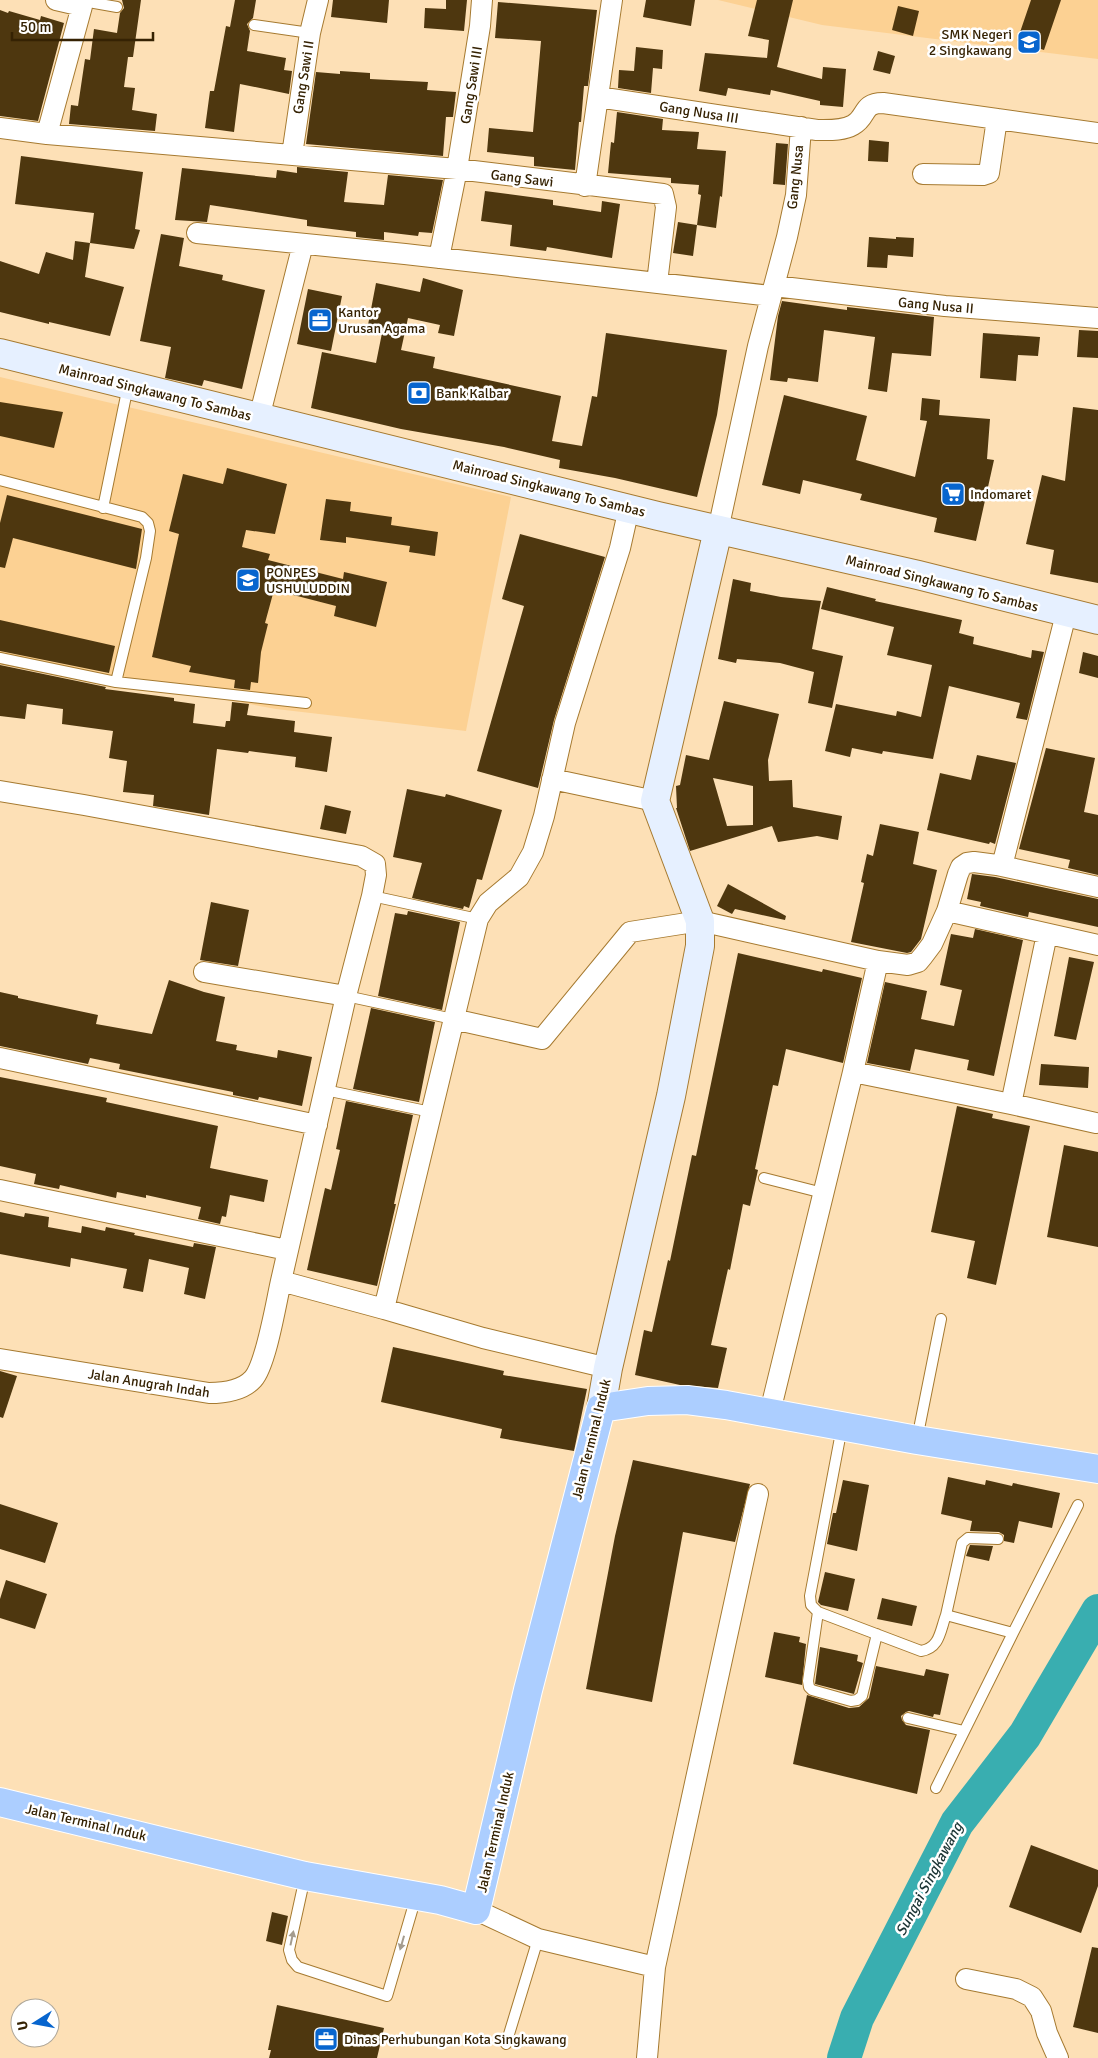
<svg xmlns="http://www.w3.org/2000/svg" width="1098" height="2058" font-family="Signika,sans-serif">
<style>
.built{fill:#fcd193}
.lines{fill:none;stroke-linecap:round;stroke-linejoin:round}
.river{stroke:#39aeb0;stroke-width:34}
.building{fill:#4e370f;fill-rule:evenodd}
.lane-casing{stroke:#a67a30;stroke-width:12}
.street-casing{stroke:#a67a30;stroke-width:22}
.secondary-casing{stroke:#a67a30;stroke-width:30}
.highway-casing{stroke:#fff;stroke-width:30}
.lane{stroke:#fff;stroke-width:10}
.street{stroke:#fff;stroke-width:20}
.secondary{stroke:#e6f0ff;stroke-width:28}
.highway{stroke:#acceff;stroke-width:28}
.oneway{fill:#a49c8e}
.labels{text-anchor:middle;stroke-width:5;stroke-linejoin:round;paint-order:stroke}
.poi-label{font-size:14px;fill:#352203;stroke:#fff;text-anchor:start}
.street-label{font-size:14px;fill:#352203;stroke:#fff}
.water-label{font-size:15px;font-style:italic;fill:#1b3434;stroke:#fff}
</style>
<rect width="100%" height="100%" fill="#fde0b6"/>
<!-- built -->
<path class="built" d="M718,0H1098V59L822,25Z
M0,377L511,497L466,731L276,709L168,689L86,679L0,664Z"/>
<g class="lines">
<!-- river -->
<path class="river" d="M844,2058L857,2018L957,1823L1025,1735L1098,1611"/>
</g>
<!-- building -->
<path class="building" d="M122,0H141L133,57H128L124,87L135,88L132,110L157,114L155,131L69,124L71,105L78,106L85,59L90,60L94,29L117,33L120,13L124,8Z
M235,0H256L253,18L247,24L250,31L247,51L286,58L284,70L292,71L289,94L240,84L234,132L205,128L210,91H214L226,26L230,27Z
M333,0H389L387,23L331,17Z
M446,0H467L464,31L424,28L425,8L446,9Z
M646,0H695L691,26L643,17Z
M757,0H793L777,67L822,79L823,67L846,69L843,107L820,105V101L771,90L770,95L728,88L726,96L699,91L705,53L767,58L769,40L748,36Z
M1031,0H1061L1044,50L1017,41Z
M498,2L597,10L588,86H584L581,122H579L575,170L534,166V157L487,152L489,128L533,132L541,41L495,38Z
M898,6L919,11L913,36L892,30Z
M0,10L8,13L9,11L40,20L41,16L64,23L38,121L0,116Z
M636,47L663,50L662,69L653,68L651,93L618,88L619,70L634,71Z
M878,51L895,56L890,74L873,70Z
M340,71L370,73V79L428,82L427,90L456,92L453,117H446L443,156L306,144L316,72L340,74Z
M617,112L663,119L662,130L699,132L697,149L726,151L722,197L720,196L716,228L697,225L701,195L698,194L699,185L671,183V178L608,173L611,142L614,143Z
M869,140L889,142L888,162L868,161Z
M776,143L788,144L785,185L773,184Z
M21,156L143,172L135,229L140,230L134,249L90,243L94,213L15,204Z
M297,167L348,172L344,202L384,205L388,175L443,180L432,233L419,232L418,236L384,232V240L356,237V232L307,226V220L210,205L207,222L175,220L182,168L276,178L277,170L297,173Z
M485,191L553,200V205L601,212L602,201L620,204L612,258L547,247L546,251L510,246L512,225L481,221Z
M678,222L697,225L693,256L673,253Z
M161,234L184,238L179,266L223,275L222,280L265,290L242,389L204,380L202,386L165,378L171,347L140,341Z
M869,237L896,239V237L914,238L913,257L888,255L887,268L867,267Z
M75,241L90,243L85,277L124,287L110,336L49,322V324L0,312V261L39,274L46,252L73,260Z
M423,278L463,290L454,336L438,333L440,325L408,318L401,350L435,357L433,368L561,396L552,441L582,446L592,396L597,397L606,333L727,350L717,415L697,497L615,478L559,468L560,460L504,447L401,429L311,408L322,352L376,363L383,328L368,325L376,283L420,292Z
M308,289L342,296L331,351L297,344Z
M782,301L847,310V307L934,317L931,356L892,353L887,392L868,389L875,337L824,330L818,382L788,378L787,382L770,380L778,316Z
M1079,330L1098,331V358L1077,357Z
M983,333L1040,337L1038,356L1018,355L1016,381L980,378Z
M784,395L867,416L856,460L915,477L927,421L920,420L922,398L940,400L939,415L990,419L987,459L994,460L976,541L934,532L937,518L860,500L862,494L803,480L800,494L762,485Z
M0,402L63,412L54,448L0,436Z
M1073,407L1098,410V583L1050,574L1054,550L1026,544L1042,475L1065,481Z
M227,468L287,484L275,534L246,530L242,547L270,554L268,560L343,579L344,572L387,582L376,627L334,616L336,606L274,590L265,623L268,624L261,652L258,683L251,682L250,690L234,688L235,680L189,672L191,666L152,657L179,534L169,531L183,474L223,484Z
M7,495L142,529L136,569L13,538L5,568L0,567V523Z
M326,499L351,502L350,511L392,517L391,525L438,532L435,556L409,552L410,546L346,537V543L320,540Z
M520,534L605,557L554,720L538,788L477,771L524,606L502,599Z
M733,579L751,583L750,591L781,597L821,601L812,649L843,656L832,708L808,703L814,672L780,663L737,659L736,663L718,659Z
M827,587L876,599L875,601L962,620L959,633L974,637L973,644L1031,658L1032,650L1044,652L1027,720L1016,718L1020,703L949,686L933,759L883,751L882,754L852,748L850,757L825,751L836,704L896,716L897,711L921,717L932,665L887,655L894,627L821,609Z
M0,620L115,646L109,673L0,651Z
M1083,652L1098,656V678L1079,673Z
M0,665L106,687L105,689L174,698V701L195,704L193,723L225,727L226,721H230L232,702L249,704L247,715L295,721L294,732L332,737L327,772L295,767L296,757L249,751L248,753L217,749L209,815L153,806L154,795L123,792L127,761L109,758L113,731L62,724L63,709L27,704L25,719L0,716Z
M724,701L779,714L768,760L769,781L792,780L793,807L842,816L838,840L817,836L778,842L772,826L690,851L676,808H677L676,786L680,785L686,755L709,760ZM713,778L753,786V825L727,826Z
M1046,748L1095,758L1084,812L1098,815V875L1068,868L1070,860L1019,849Z
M977,755L1016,763L995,844L990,842L989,844L927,830L940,773L971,780Z
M407,789L445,797L446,794L502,810L482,880L477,879L469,908L464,906L463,909L412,898L422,863L393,857Z
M325,805L351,811L346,834L320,829Z
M880,824L919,832L913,864L937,870L921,939L911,952L907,953L851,942L864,883L861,882L867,854L873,856Z
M972,874L995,877L1098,899V927L1029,912L1028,917L980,906L981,902L967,899Z
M728,884L786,916L785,920L735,909L732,914L717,906Z
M211,902L249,910L238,966L200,960Z
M408,911L460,922L442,1010L378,996L395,913L407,915Z
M975,929L1023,940L994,1076L967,1070L969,1060L915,1049L910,1071L867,1063L885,982L927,991L921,1019L954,1026L962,990L940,985L951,934L973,938Z
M738,953L822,972L823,969L862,978L843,1063L786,1049L778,1086L773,1085L755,1169L758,1170L750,1206L743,1204L730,1270L728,1269L711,1345L727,1348L718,1388L680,1385L635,1375L644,1330L652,1332L668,1260L670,1261L692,1155L696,1156Z
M1069,957L1094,962L1076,1040L1054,1036Z
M169,980L204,992L225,997L216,1041L237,1045L236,1050L277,1058L278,1050L312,1057L302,1106L259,1097L258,1100L233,1095V1092L119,1069L120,1064L90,1058L88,1064L0,1046V992L18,996V998L98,1015L96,1024L152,1034Z
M371,1008L435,1022L419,1102L353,1089Z
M1041,1064L1089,1067L1088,1088L1039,1085Z
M0,1077L107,1098L106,1102L218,1126L210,1168L268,1180L264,1202L230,1195L226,1217L222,1216L220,1224L198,1219L201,1207L146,1195V1198L117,1192L116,1198L60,1185L59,1189L34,1184L36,1174L0,1166Z
M346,1101L413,1115L394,1204H396L377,1286L307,1270L325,1188L331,1190L340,1150L336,1149Z
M957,1106L993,1114L992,1118L1030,1126L996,1285L967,1278L975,1241L931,1232Z
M1064,1145L1098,1152V1247L1047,1237Z
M0,1212L24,1217L25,1213L49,1217L48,1227L81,1233L82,1226L105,1231L106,1227L135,1233L134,1235L193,1247L194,1243L216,1247L205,1299L184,1294L189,1268L149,1259L143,1292L123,1288L127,1269L71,1258L70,1267L0,1254Z
M393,1347L504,1371L503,1375L587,1389L574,1451L500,1438L502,1429L381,1402Z
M0,1371L17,1376L3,1418L0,1417Z
M633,1460L750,1484L735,1542L683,1532L652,1702L586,1689L615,1536Z
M948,1477L985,1485L986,1480L1012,1486L1013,1483L1060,1493L1052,1528L1019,1521L1014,1543L1004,1541V1535L999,1532L970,1531L972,1521L941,1514Z
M843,1480L869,1485L857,1551L827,1544L833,1513H836Z
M0,1504L58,1523L45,1563L0,1549Z
M970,1545L993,1546L989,1561L966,1556Z
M825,1572L855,1579L848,1611L821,1605L818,1602Z
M6,1580L47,1594L35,1629L0,1618V1599Z
M882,1598L917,1606L912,1626L877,1619Z
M774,1632L800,1637L799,1642L806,1644L802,1685L765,1677Z
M820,1647L858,1655L857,1661L863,1663L854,1694L815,1684Z
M876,1666L924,1676L926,1669L949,1674L940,1715L934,1714L933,1717L909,1711L906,1712L901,1716L902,1720L906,1725L930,1730L917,1794L793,1764L807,1695L849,1708L859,1707L869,1698Z
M1031,1845L1098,1870V1886L1081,1933L1009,1907Z
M272,1912L288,1916L282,1945L266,1941Z
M1092,1947L1098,1948V2033L1073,2027Z
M277,2005L384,2028L377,2058H269L271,2050H268Z"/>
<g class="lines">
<!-- lane casing -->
<g class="lane-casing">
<path id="lane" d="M83,1L117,7
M254,25L310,33
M0,480L142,517L148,523L150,531L146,558L116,682L0,658
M103,508L128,386
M116,682L306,703
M372,896L478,919
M346,996L453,1019
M325,1090L431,1112
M764,1178L823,1193
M842,1427L810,1596L811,1605L818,1612L921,1651C940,1648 940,1631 946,1615L1013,1633L936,1788
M917,1439L941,1319
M818,1612L808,1681L809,1687L812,1690L851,1701L857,1700L862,1696L877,1634
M946,1615L962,1543L968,1538L998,1539
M1013,1633L1078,1505
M908,1718L964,1731
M305,1877L289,1950L292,1960L298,1967L387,1996L416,1897
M506,2044L538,1939"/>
</g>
<!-- street casing -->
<g class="street-casing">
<path id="street" d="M598,97L817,130C828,130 843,131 853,125C868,117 861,103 883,103L1098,133
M0,128L47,134L457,169L663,194L666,207L657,283
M47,134L82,6L56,0
M292,155L310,33L318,0
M923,174L983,175L989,173L997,119
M585,186L612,0
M197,233L405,254L771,296
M439,258L457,169L480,26L482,0
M774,286L945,306L1098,318
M259,418L303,244
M718,530L758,346L787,237L796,195L801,127
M552,779L655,801
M0,791L84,805L361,856L375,864L376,875L372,896L346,996L281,1281L384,1309
M1002,866L1066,614
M947,911L958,874L961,867L967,863L974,862L997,865L1098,887
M878,961L853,1072L1011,1104L1096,1123
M204,972L346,996
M453,1019L542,1039L630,932L700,921L878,961L908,965L918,962L923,956L932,944L947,911L1098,945
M0,1058L317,1125
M1011,1104L1047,934
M0,1190L287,1250
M0,1359L209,1393C224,1393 242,1391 253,1379C266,1365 276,1303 281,1281
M608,1368L483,1338L384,1309L478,919L488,903L519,877L533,852L544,816L565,723L620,548L629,508
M770,1412L853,1072
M476,1910L538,1939L655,1967L647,2058
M655,1967L758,1494
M966,1979L1016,1989L1032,1997L1041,2011L1047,2033L1058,2058"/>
</g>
<!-- secondary casing -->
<g class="secondary-casing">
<path id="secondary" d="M0,353L658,516L918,575L1098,620
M601,1408L608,1368L671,1096L700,946V921L655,801L718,530"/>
</g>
<!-- highway casing -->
<g class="highway-casing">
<path id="highway" d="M0,1802L305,1876L440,1900L476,1910L528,1690L601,1408L648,1401L687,1400L726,1405L917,1440L1098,1469"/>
</g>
<!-- lane -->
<use href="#lane" class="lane"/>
<!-- street -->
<use href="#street" class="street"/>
<!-- secondary -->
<use href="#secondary" class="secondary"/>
<!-- highway -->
<use href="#highway" class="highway"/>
</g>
<!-- one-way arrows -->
<defs><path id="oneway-solid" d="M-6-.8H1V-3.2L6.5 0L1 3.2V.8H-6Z" transform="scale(1.25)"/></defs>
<g class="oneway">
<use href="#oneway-solid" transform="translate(292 1938) rotate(-78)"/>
<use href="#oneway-solid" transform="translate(402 1943) rotate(106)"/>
</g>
<!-- icons -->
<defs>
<g id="school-square" transform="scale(1.25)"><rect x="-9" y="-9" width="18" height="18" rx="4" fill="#0765ce" stroke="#fff"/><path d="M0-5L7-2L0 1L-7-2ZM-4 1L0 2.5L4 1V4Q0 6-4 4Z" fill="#fff"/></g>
<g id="office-square" transform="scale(1.25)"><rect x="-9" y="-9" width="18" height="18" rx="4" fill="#0765ce" stroke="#fff"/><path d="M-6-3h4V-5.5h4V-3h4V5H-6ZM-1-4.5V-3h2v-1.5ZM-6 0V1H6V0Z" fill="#fff"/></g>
<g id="bank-square" transform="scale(1.25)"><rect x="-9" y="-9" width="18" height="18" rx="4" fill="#0765ce" stroke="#fff"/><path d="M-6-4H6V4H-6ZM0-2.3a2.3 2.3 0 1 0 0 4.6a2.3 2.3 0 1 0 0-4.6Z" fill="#fff"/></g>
<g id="supermarket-square" transform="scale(1.25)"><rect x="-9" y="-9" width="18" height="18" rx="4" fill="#0765ce" stroke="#fff"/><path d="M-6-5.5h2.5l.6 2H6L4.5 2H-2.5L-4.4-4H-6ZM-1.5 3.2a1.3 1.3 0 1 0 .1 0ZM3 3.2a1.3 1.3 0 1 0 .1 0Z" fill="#fff"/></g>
</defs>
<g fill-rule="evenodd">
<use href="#school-square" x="1029" y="42"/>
<use href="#office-square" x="320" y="320"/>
<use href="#bank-square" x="419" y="393"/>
<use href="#supermarket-square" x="953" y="494"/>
<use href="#school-square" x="248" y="580"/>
<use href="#office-square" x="326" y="2039"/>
</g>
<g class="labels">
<!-- poi labels -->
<g class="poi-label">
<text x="1012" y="39" text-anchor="end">SMK Negeri<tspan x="1012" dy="16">2 Singkawang</tspan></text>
<text x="338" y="317">Kantor<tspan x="338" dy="16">Urusan Agama</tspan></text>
<text x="436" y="398">Bank Kalbar</text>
<text x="970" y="499">Indomaret</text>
<text x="266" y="577">PONPES<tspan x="266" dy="16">USHULUDDIN</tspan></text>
<text x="344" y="2044">Dinas Perhubungan Kota Singkawang</text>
</g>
<!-- street labels -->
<g class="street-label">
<text transform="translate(303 77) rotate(-81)" y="5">Gang Sawi II</text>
<text transform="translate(471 85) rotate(-81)" y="5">Gang Sawi III</text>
<text transform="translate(699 112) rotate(9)" y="5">Gang Nusa III</text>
<text transform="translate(795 177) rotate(-84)" y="5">Gang Nusa</text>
<text transform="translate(522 178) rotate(7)" y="5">Gang Sawi</text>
<text transform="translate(936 305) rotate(5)" y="5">Gang Nusa II</text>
<text transform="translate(155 392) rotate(14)" y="5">Mainroad Singkawang To Sambas</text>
<text transform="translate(549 488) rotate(14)" y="5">Mainroad Singkawang To Sambas</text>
<text transform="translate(942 583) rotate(14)" y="5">Mainroad Singkawang To Sambas</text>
<text transform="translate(149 1383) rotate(9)" y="5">Jalan Anugrah Indah</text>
<text transform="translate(591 1439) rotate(-76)" y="5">Jalan Terminal Induk</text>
<text transform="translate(86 1822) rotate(13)" y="5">Jalan Terminal Induk</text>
<text transform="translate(495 1832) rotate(-77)" y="5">Jalan Terminal Induk</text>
</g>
<!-- water labels -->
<g class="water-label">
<text transform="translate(929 1879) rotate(-62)" y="5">Sungai Singkawang</text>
</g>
</g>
<!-- north arrow -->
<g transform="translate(35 2023) rotate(259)"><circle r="24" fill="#ffffff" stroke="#aea79a"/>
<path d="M0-4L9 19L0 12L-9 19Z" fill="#0765ce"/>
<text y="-8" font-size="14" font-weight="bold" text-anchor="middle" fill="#352203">U</text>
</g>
<!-- scale -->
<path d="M12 32v8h141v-8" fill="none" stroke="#352203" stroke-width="2.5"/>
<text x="20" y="32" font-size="15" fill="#352203" stroke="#ffffff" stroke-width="4" paint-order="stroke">50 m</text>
</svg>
